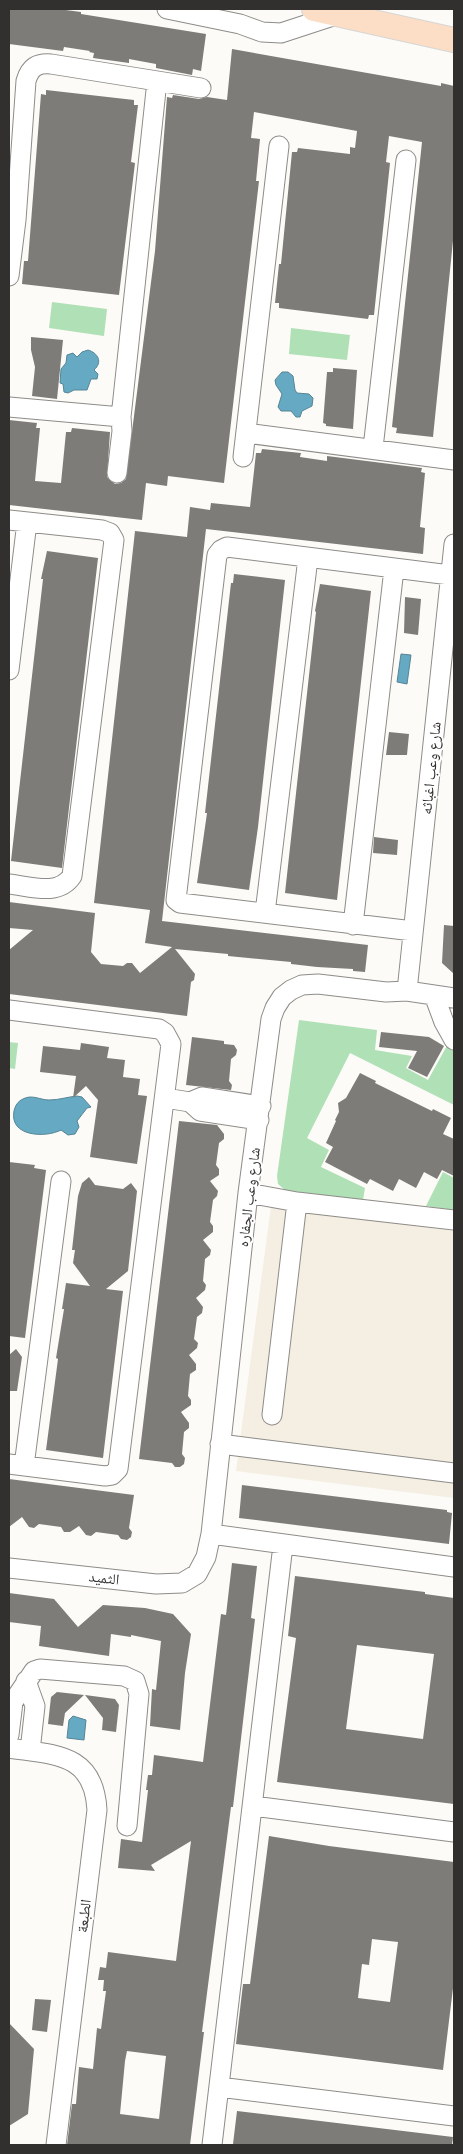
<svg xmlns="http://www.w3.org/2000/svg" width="463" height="2154" font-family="'Exo 2','Noto Naskh Arabic',sans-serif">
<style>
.built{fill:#f4eee3}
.green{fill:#b0e0b6}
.water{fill:#65a9c2;stroke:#558596}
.building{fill:#7e7c78;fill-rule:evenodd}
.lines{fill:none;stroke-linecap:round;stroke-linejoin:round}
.minor-casing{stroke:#8e8c88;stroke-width:21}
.major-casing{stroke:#d6d6d5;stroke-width:26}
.minor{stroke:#fff;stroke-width:19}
.major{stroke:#fbdec5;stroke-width:24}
.labels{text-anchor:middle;stroke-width:4;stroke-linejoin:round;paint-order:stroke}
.street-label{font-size:15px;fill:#31302e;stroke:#fff}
</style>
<rect width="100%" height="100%" fill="#fdfbf7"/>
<!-- built -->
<path class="built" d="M271,1206L454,1231V1498L236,1471Z"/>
<!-- green -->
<path class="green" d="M52,302L107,309L104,336L49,328Z
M291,328L350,335L347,360L289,354Z
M299,1020L377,1030L375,1050L412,1056L406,1068L428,1080L449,1042L454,1043V1105L350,1053L307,1138L329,1150L321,1167L365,1188L363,1200L291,1191L285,1190L278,1184L277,1176Z
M9,1042L18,1043L15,1069L9,1068Z
M443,1172L454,1178V1210L426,1206Z"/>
<!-- water -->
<path class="water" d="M88,350C98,353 103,362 94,370L98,374L97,379H91L87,390H74L68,393L64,392L63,384L60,383L61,369L66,363L67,355L73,353L77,357L82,352Z
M282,372H288L293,376L295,390L297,393L309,394L313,398L312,406L302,411L300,417H296L291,411H281L278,407L282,394L276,385L275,380Z
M401,654L411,655L407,684L397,682Z
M77,1096L82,1097L91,1107L87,1108L77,1121L79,1127L75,1134L68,1135L61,1130C46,1138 9,1137 14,1111C15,1106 18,1101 23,1099C32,1094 40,1100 49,1100C59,1100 67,1097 77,1096Z
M73,1716L86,1720L84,1740L67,1738L69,1720Z"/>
<!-- building -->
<path class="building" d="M9,9H58L81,12V14L206,34L201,71L193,69L192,75L156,68V64L129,59V63L93,58L94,53L89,52L90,51L64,47L63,51L9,44Z
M232,49L441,86V83L454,86V231L433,437L396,433L397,428L392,427L422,142L389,136L386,162L390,163L374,315H369L368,319L279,308V303H275L279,264H281L292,152H297L298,148L350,154V147L355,148L357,131L254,112L251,138L260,139L256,181H259L224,483L168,476L167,486L146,483L142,520L9,505V420L37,423L36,428H40L35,481L61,483L66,432H71L72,428L110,432L107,477L115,484L121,483L126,479L155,251L167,97L172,98L173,95L199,99L207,97L227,100Z
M46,90L134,100V105H138L131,162L135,163L119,295L22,284L24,261H28L41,94L46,95Z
M31,337L63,340L57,399L32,396L35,367L31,350Z
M333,368L357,370L353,429L326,426V424L323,423L327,372H333Z
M262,449L301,453L300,457L327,461V456L422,468L421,472L425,473L420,527L425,528L423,554L206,529L162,921L368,945L365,972L353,971V969L317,967L291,964V962L228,956V954L175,949L195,974L194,980L191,982L187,1016L9,994V950L33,930L9,928V902L95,913L91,952L101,964L123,966L127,963H132L140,973L172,947L145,943L150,910L94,903L135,531L187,537L190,507L210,510L211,503L250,507L256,453H261Z
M47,551L98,558L62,868L11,861L43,579H41Z
M234,574L285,580L258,827L249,890L197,883L207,813H205L225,636L231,583H233Z
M320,584L371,591L337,900L285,893L316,612L315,611Z
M405,597L421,599L418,635L404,633Z
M389,732L409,734L407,755H386Z
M374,837L398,840L397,855L373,853Z
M444,925L454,926V974L442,963Z
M381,1032L429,1037L444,1046L427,1077L408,1068L417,1051L379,1047Z
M192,1037L224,1041V1044L234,1045L237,1050L236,1055L231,1059L229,1081L232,1085L231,1090L186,1085Z
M81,1043L109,1047L107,1058L125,1060L123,1077L140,1079L138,1095L147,1096L137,1164L90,1157L98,1100L86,1086L73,1098L76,1076L40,1072L43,1046L80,1050Z
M360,1073L376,1081L375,1083L432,1111L433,1109L451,1118L443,1134L454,1139V1176L442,1170L437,1179L424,1172L416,1188L399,1179L393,1191L370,1179L367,1184L325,1162L333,1147L326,1143L336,1121L335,1120L339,1112L338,1103L346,1098Z
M179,1121L217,1125L224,1134V1139L219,1143L216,1165L219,1169V1175L210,1181L218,1191L217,1196L213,1200L210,1222L213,1226V1232L203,1240L211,1250L210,1255L205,1259L203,1281L206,1285L205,1290L196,1298L203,1307L202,1313L197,1317L194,1339L198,1343L197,1348L189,1355L196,1364V1370L190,1374L188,1396L191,1400V1405L181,1412L189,1423V1428L184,1432L182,1454L185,1458L184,1464L180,1467H175L172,1463L139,1459Z
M9,1162L35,1165L34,1168L46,1170L25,1338L9,1336Z
M89,1177L95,1185L123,1189L131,1183L137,1191L128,1271L106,1289L123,1291L103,1458L46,1450L58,1359L56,1358L64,1309H62L66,1283L90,1286L73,1263L75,1250H72L78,1196L82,1183Z
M16,1349L22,1357L17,1391H9V1355Z
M9,1479L134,1495L129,1528L132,1532L131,1537L127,1540L121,1539L118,1535L96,1532L91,1536L86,1535L79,1526L70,1532H64L61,1527L39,1524L34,1528L29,1527L22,1517L9,1527Z
M242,1485L447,1510V1512L452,1513L449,1544L239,1518Z
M232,1563L257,1566L251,1618L255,1619L233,1807H231L202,2032H204L190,2145H67L72,2104H76L79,2067L93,2069L97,2028L101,2029L106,1991H103L104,1980H98L100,1967L106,1968L108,1952L176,1961L191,1841L151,1865L155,1871L118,1868L121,1839L142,1842L148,1790H146L148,1775H152L154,1755L203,1762L221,1614L226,1615ZM127,2051L166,2056L159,2119L120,2114L125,2061Z
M295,1576L425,1592V1594L454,1598V1804L277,1782L296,1638L288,1636ZM357,1645L434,1654L423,1739L346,1729Z
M9,1593L54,1599L78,1627L103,1605L145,1608L173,1614L191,1634L185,1673L180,1730L150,1726L152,1689L156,1690L161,1641L131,1635V1637L111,1634L109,1656L39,1646L41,1626L9,1622Z
M57,1692L84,1695L65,1713L63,1726L48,1724L51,1697Z
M85,1695L115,1699L119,1705L116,1732L102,1730L103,1718Z
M269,1836L329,1846L454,1862V1980L443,2070L236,2044L243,1984H250ZM372,1939L398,1942L390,2002L358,1998L362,1964L369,1965Z
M35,1999L51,2000L47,2032L32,2030Z
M9,2023L34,2049L28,2114L9,2126Z
M237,2111L453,2137L452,2145L233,2144Z"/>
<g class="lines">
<!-- minor casing -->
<g class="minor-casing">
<path id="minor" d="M167,9L240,24L262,32L281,33L339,14
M9,276L16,220L26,81C30,67 37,63 51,64L201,88
M9,407L121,417
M246,433L454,460
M373,448L406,160
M243,457L279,146
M117,473L122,431L121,417L157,81
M9,520L102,530L110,533L114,540L72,876C58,897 30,886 9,884
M9,670L27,522
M265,913L308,558
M353,925L394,569
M413,931L180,903L176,900L217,555L221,550L227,547L450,575
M407,991L454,544
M434,995L444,1022L454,1040
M9,1010L159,1029L165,1033L171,1044L118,1469L112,1475L105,1476L9,1464
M165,1098L190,1102L202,1097L261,1106
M190,1102L200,1111L259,1120
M248,1193L297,1202L454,1220
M272,1415L297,1202
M220,1444L454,1473
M24,1466L61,1181
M211,1534L454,1567
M9,1568L156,1584L182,1583L197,1574L206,1557L211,1534L248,1193L271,1019L275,1008L282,997L291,990L302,985L318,984L386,992L407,991L454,998
M26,1681L35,1706L30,1751
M9,1735L13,1702L34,1671L40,1669L124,1676L135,1681L139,1694L127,1826
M9,1748C55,1755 94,1753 97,1810L56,2145
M253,1806L454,1832
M219,2087L454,2116
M212,2145L283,1545"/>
</g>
<!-- major casing -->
<g class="major-casing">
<path id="major" d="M314,9L454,40"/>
</g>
<!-- minor -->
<use href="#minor" class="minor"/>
<!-- major -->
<use href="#major" class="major"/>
</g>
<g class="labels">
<!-- street labels -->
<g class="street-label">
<text transform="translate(431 768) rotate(-84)" y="5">شارع وعب اغباثه</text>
<text transform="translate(249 1197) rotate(-83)" y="5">شارع وعب الجفاره</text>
<text transform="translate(104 1578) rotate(6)" y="5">الثميد</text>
<text transform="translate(84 1916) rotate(-83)" y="5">الطبعة</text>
</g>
</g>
<!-- border -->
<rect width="463" height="2154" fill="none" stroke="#31302e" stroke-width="20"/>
</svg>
